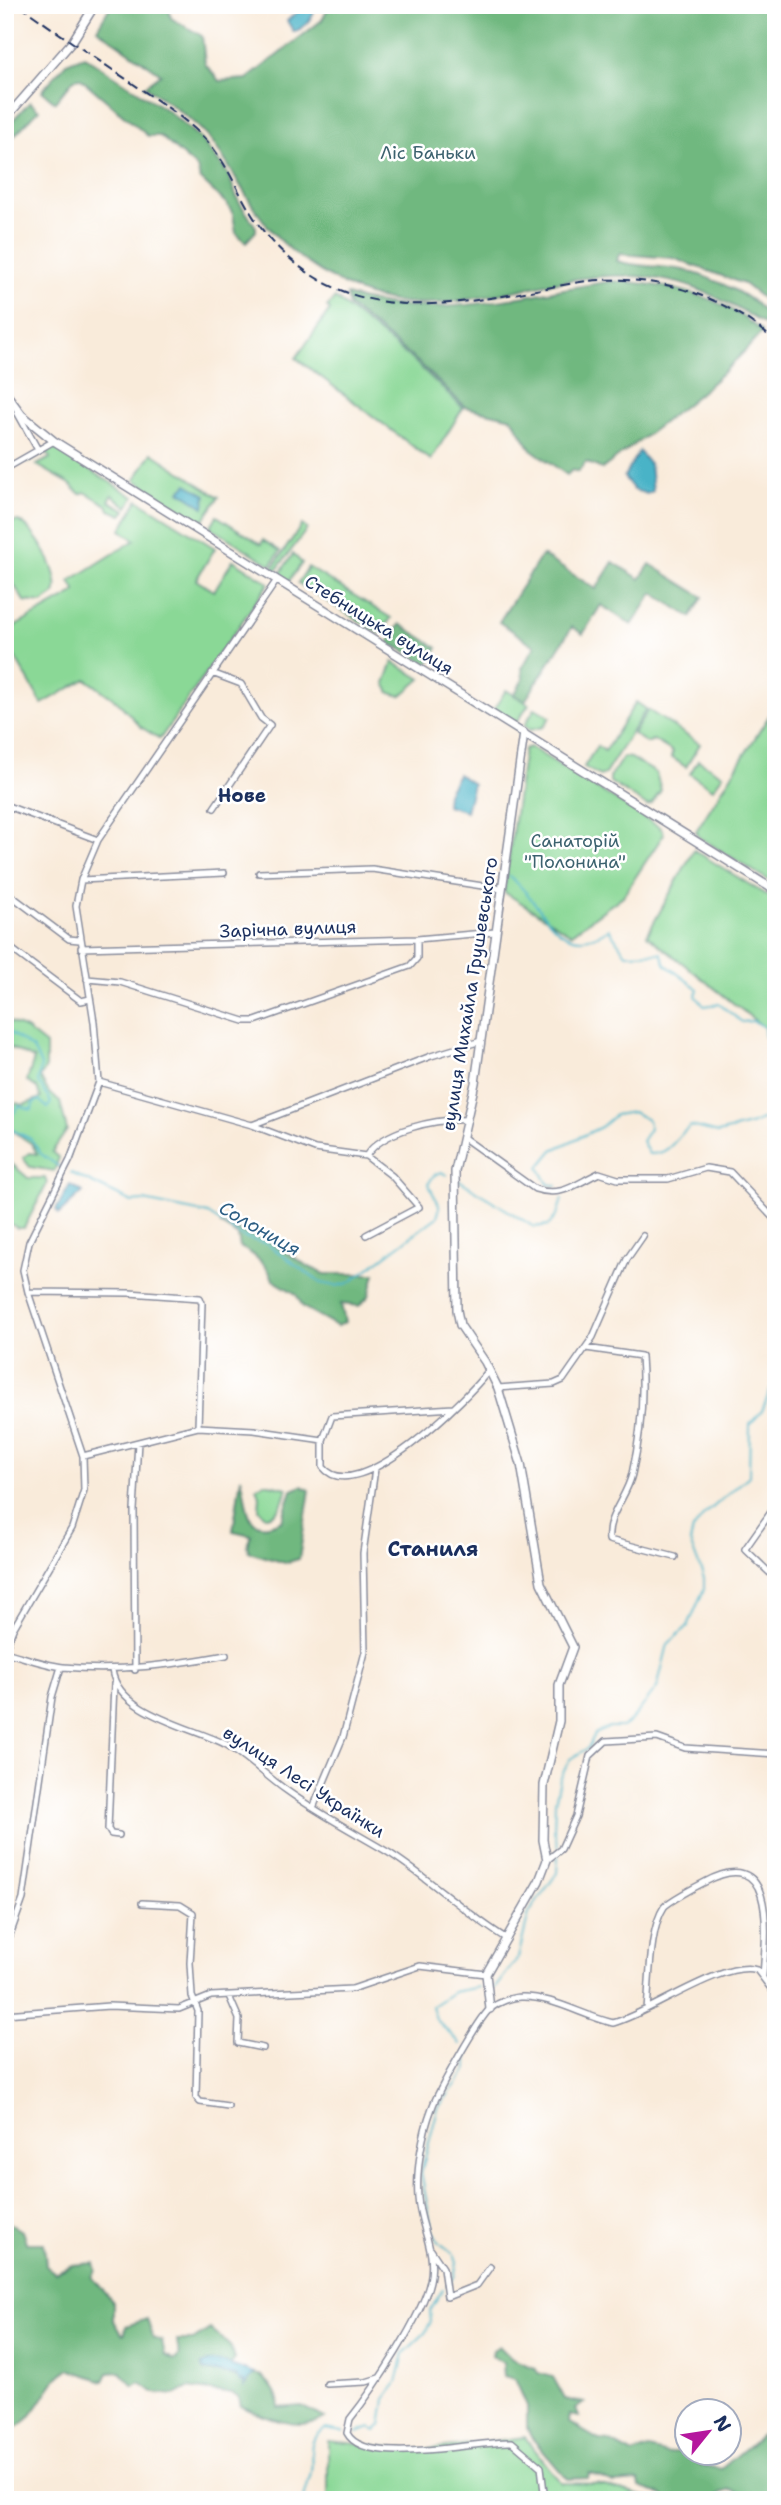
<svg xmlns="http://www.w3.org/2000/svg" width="781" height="2505" font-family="'Shantell Sans',sans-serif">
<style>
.green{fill:#8ad896;stroke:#52847a;stroke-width:2}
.forest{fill:#6fb87f;stroke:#45746e;stroke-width:2}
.water{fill:#49b3c7;stroke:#327192;stroke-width:2}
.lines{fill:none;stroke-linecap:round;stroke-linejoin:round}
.stream{stroke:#49b3c7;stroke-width:2}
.street-casing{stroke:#8a8d9c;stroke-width:8}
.secondary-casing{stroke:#8a8d9c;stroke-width:10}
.street{stroke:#fff;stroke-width:5}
.secondary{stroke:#fff;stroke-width:7}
.rail{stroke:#1b2f5e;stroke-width:2;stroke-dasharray:10 5;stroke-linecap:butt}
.labels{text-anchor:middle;stroke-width:5;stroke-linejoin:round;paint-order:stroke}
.park-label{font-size:18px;fill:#3c626f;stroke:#fff}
.street-label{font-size:18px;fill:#1b2f5e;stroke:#fff}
.neighbourhood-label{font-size:19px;font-weight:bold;fill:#1b2f5e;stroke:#fff}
.water-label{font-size:19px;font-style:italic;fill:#2b5d83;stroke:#fff}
.quarter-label{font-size:21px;font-weight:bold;fill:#1b2f5e;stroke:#fff}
</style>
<rect width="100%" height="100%" fill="#fff"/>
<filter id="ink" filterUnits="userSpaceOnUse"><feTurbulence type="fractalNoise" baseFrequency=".0143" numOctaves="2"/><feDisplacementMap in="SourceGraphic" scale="14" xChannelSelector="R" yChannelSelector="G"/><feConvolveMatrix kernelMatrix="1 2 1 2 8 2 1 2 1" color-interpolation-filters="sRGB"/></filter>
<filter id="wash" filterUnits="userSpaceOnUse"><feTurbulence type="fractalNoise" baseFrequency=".00686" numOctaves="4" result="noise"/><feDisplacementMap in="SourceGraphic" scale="28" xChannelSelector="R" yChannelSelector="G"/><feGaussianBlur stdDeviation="1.57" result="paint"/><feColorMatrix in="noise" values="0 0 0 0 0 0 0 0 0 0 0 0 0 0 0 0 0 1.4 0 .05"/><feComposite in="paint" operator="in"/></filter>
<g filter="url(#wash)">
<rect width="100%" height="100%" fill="#f9ebda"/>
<!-- green -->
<path class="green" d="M335,298L415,362L463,408L431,460L296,358L330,310L327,307Z
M52,446L134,497L128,507L112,495L109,501L126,510L122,515L110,510L107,505L85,492L80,494L70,484L37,465L50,458L47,452L28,463Z
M152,453L219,497L202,522L135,480Z
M138,500L215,548L196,580L214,591L233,560L269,583L160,739L141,727L118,702L86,679L42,704L5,640V632L76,592L70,581L135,540L121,530Z
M217,516L261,544L263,540L280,551L271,565L210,527Z
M18,521C35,527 63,577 55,594L42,603L24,601L5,570V522Z
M302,525L307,529L275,572L273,567Z
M293,554L302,563L288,582L281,577V572Z
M308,567L391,618L380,634L298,583Z
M393,662L421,679L401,696L390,693L385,683Z
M506,690L529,704L516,723L494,709Z
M636,702L646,709L605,774L600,776L584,767L597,746L605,751Z
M776,705V885L699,837L696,831Z
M535,708L550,717L543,727L530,730L524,726Z
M648,710L700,744L686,767L671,757L673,752L653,740L647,743L633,734Z
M530,747L661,828L664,834L623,896L571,934L504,892L524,749Z
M623,757L631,758L656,773L661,790L652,804L647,806L610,782V777Z
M698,760L723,775L713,789L690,774Z
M694,850L776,901V1037L647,935Z
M10,1022L26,1029L46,1045V1068L40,1077L49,1093L60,1102L67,1130L52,1152L59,1158L54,1171L30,1167L23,1158L29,1153L37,1154L32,1144L5,1126V1112L17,1103L23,1105L41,1098L37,1088L27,1081L34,1059L5,1045V1023Z
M5,1158L28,1178H45L47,1184L24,1228H17L5,1220Z
M265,1483L287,1488C283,1500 281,1516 265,1516L259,1509L260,1496L256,1488Z
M525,2437L561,2483L597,2484L657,2500H328V2441L422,2450Z"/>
<!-- forest -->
<path class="forest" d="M111,5L169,8L171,18L202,36L205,64L219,81L247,79L322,20L330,5H776V309L744,284L673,258L619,254L617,261C639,268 661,265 683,270C706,275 772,301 770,328C716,294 678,274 611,276C528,278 436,326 355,290C318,273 283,249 260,216C243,193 231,167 214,144C197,121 168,103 145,86L161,74L97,29Z
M84,56L168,111L201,139L228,174L238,200L256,227V231L246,242L236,233L233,214L227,204L200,179L197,168L160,136H148L80,78L74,79L55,102L42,91L66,63Z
M30,102L39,110L8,142L5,128Z
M613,281C667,284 721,294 762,332C716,386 658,426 602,469L586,462L578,472L572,470L567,475L531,449L512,418L465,407L419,363L349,306L346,295C436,324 523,293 613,281Z
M542,555L596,589L613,562L640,579L650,564L703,597L691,617L653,593L632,625L601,605L583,634L572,627L525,701L514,695L523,679L522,668L535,646L499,622Z
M400,624L438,648L427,666L413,655L388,643Z
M220,1224L269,1241L309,1267L325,1274H375L369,1296L359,1306L341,1304L345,1322L337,1326L303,1307L296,1294L273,1280C269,1266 253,1253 240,1247L238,1236Z
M241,1477C249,1505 243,1539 282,1520L292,1490L302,1486L310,1490L299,1559L285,1563L249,1552L247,1545L251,1535L233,1531Z
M5,2220L22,2231L26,2243H44L46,2266L55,2273L72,2265L94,2263L96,2270L92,2277L113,2302V2319L122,2334L125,2333L126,2326L147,2319L153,2338L162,2341L165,2355L175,2360L179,2356L177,2340H193L210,2329L230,2346L235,2359L231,2364L212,2363L206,2371L212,2369C223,2374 238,2376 247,2384L252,2375H261C269,2383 281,2395 278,2408L302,2406L325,2418C301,2433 264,2417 241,2406L239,2398L233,2394L188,2388L175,2395L155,2393L140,2383L134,2387L120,2372L108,2373L104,2381L69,2369C44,2381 37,2428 6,2430Z
M499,2346L512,2359L535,2368L538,2373L553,2377L565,2399L584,2403L576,2408L579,2417L569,2415L568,2422L599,2440L609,2441L633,2454L649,2449L667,2454L678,2452L701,2465L721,2469L776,2423V2500H755L731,2490L720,2493L717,2500H666L663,2495L640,2487L639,2481L614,2483L589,2473L588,2478L567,2479L531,2437L527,2428V2406L515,2379L504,2376L503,2363L492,2356L493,2350Z"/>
<!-- water -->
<path class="water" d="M305,5H316C313,19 307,26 294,32L287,21Z
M639,451L650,465L653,491L647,494L634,490L624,477Z
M187,484L206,495L204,507L180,491Z
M458,774L473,784L466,811L446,805L447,793Z
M70,1185L83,1192L59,1214L56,1210Z
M208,2362L225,2363L255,2374L244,2386V2381L240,2382L236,2376L204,2370L202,2365Z"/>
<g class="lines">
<!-- stream -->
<path class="stream" d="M509,876C545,903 557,963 609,929L626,954L661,953L666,965L698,989L696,996L704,1006L719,1004L742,1022L753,1021L764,1027L765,1037L776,1040
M5,1029L33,1049L41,1065L38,1082L51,1102L48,1108L39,1100L33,1103L32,1110L19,1106L7,1122L8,1128L31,1139L41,1154L61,1168
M71,1173L132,1202L144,1201L208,1214L243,1237L267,1244L321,1283L336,1286L349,1283L437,1217C444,1200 432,1199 429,1183L434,1175L441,1172L447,1175
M459,1180L534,1227L549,1225L557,1215L562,1199
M557,1186L548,1184L539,1167L553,1150L601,1127L615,1115L633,1112L648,1120L650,1129L642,1141L649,1154C673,1154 674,1137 691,1126L718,1133L753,1124L776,1113
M558,1847L554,1830L555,1802L560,1779L570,1759L588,1748L595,1734L609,1727H622L631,1721L657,1688L668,1644L688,1626L704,1589V1578L690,1542L693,1530L704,1515L749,1476L750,1424L762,1411L776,1377
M491,1988H495L518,1958L529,1913L557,1873L558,1856
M460,2044L436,2019L432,2006L453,1992L479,1987
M447,2285L454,2277L457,2263L454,2254L440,2243L432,2230L421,2173L438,2108L467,2070V2050
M357,2433L370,2428L375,2431L381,2425L385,2399L397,2383L404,2353L425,2333L431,2321L430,2311L443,2289
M304,2500C305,2490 310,2481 311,2471C314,2452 304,2443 325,2429L343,2432"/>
</g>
</g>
<g filter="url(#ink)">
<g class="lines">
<!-- street casing -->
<g class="street-casing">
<path id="street" d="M17,412L38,450
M5,469L54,441
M212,673L241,684L261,718L270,725L214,808
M5,805L98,840
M259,873L372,869L502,889
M81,880L224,873
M9,894L69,939L79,940
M5,944L81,1001L90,999
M81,948L417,939L495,932
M87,979L120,982L244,1021H255L410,966L417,958V939
M99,1082L252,1125L431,1056L481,1041
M252,1125L315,1149L366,1156C382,1130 438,1118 468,1120
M464,1138L535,1189C562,1198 575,1184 599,1173L618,1179H668L706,1168L730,1172L776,1221
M366,1235L419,1207L392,1176L366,1156
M28,1292L129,1293L200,1298L202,1303L198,1427
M586,1348L641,1356C644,1396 641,1435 632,1474C627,1497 606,1516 609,1540L675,1557
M498,1388L554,1384L563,1380L593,1337L627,1259L643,1236
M453,1408L332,1416L323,1440V1467C356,1510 469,1397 489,1370
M83,1456L198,1427L254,1430L323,1440
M776,1505L745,1549L776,1579
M5,1649L13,1629L72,1528L84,1490L83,1456L28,1292L23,1270L29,1242L70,1160L99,1082L94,1022L76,906L81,880L98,840L277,580
M5,1652C24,1657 44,1665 63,1667C120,1672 171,1665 226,1655
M112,1670C118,1714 193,1727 227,1745C248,1757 266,1776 286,1790C319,1814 356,1833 391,1854C431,1880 465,1913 507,1939
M135,1670L134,1510L138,1442
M114,1684L108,1829L111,1834L119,1835
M313,1808L343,1737L365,1652L363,1553L375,1469
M547,1860L561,1849L576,1816L590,1756L606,1741L657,1738L685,1748L776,1754
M142,1903L180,1905L193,1913L190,1963L192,1996L198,2011L196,2097L200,2102L228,2106
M5,1949L23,1899L52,1697L61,1667
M229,1996L239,2019L238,2043L263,2048
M647,2008C650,1982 649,1929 664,1907C669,1901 697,1886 705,1882C777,1843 766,1934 763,1976
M5,2014L109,2006L179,2009L211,1996L352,1989L420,1966L486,1974
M431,2250L443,2268L447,2297L477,2285L490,2267
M327,2384L366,2382L379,2378
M545,2500L541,2467L512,2442C480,2440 365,2469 347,2433L350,2419C374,2389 422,2317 430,2281C437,2251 420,2227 418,2198C416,2170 422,2134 432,2108C437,2093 480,2016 491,2008C499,2002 512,1997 521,1997C552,1996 583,2016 613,2023C649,2014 724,1959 757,1970L776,1995"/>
</g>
<!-- secondary casing -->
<g class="secondary-casing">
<path id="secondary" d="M5,119L72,42L95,5
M5,392L22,415L54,441L776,891
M490,2009L486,1974L539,1881L547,1860L543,1840L544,1785L559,1721V1685L573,1647L541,1583L521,1464L498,1388L485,1362L460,1325L457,1310L455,1171L475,1083L524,733"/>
</g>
<!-- street -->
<use href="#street" class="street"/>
<!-- secondary -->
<use href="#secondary" class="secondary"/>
<!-- rail -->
<path class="rail" d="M19,5C55,31 92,56 129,81C155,99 183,116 205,139C231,166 241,204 265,233C354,340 469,300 586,281C657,274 723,294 776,342"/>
</g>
</g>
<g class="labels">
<!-- park labels -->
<g class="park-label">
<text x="428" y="159">Ліс Баньки</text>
<text x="575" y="847">Санаторій<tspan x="575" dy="21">"Полонина"</tspan></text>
</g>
<!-- street labels -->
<g class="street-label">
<text transform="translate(379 625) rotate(32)" y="6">Стебницька вулиця</text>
<text transform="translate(288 929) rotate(-2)" y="6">Зарічна вулиця</text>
<text transform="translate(470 994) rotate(-81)" y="6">вулиця Михайла Грушевського</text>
<text transform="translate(304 1782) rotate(33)" y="6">вулиця Лесі Українки</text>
</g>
<!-- neighbourhood labels -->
<g class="neighbourhood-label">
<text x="242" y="802">Нове</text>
</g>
<!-- water labels -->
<g class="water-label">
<text transform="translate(260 1228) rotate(30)" y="7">Солониця</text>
</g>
<!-- quarter labels -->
<g class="quarter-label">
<text x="433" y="1556">Станиля</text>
</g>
</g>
<!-- margin -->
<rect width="781" height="2505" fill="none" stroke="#fff" stroke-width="28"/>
<!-- north arrow -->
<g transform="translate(708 2432) rotate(60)"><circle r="33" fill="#ffffff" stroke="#a4acbf" stroke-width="2"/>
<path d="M0-5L12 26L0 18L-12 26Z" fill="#b5179e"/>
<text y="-10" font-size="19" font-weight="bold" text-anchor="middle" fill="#1b2f5e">N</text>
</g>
</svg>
